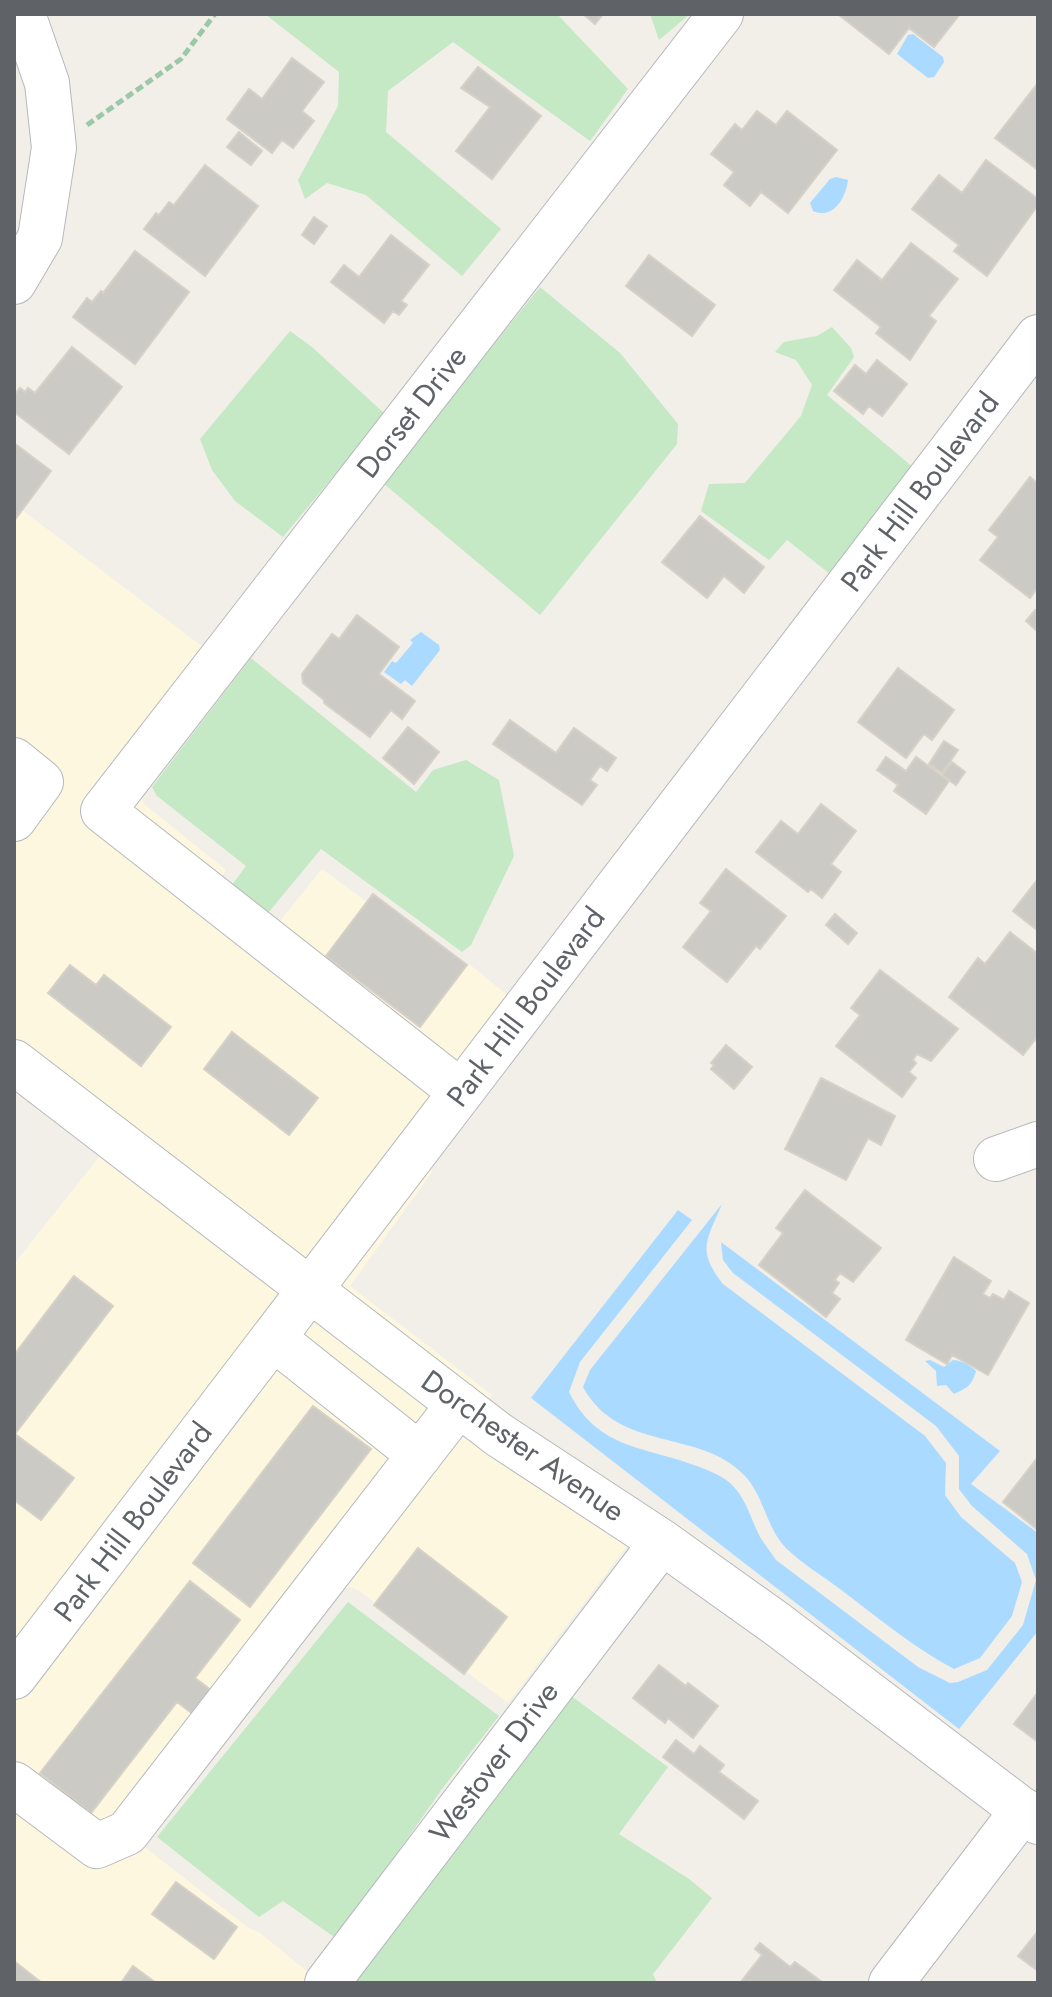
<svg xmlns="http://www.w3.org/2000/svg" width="1052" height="1997" font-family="Jost,sans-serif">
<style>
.commercial{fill:#fef7e0}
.green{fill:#c5e8c5}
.water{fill:#aadaff}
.building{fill:#cccac5;stroke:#d6d1c6;stroke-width:2}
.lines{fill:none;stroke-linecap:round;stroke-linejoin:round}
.minor-casing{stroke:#b5b8bc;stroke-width:46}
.path{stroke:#9cc7a9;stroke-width:5;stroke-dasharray:8 4;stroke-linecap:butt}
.minor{stroke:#fff;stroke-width:44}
.labels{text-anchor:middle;stroke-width:6;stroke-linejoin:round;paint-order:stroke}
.street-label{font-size:30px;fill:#5f6368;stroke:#fff}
</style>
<rect width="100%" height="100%" fill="#f1efe8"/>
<!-- commercial -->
<path class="commercial" d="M14,504L228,666L138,791L145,805L226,870L219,881L279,922L322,869L453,965L461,967L469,964L537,1019L430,1163L432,1172L350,1286L492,1395L481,1411L633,1538L508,1703L358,1590L350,1587L341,1590L142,1841L147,1849L250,1929L259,1932L321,1983H14V1264L111,1142L14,1073Z"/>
<!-- green -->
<path class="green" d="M265,14H557L628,89L590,141L453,42L388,91L386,132L501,229L462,276L366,195L327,183L305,199L298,180L338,106L339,72Z
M650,14H690L659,40Z
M540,287L620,353L678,424L677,444L540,615L383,483Z
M832,327L851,348L854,357L827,395L914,468L835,578L787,540L769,560L701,511L709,484L745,483L801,416L812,385L796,360L775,352L784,342L817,336Z
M290,331L312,347L385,414L283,537L235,501L212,470L200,439Z
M251,658L416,792L433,770L466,760L499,780L514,856L471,945L462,952L321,849L268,913L232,885L246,866L157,796L152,787Z
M348,1602L499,1716L442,1789L337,1939L283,1901L259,1917L157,1837Z
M563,1690L668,1767L619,1834L689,1879L712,1898L653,1974L657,1983H346Z"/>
<!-- water -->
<path class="water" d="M913,34L943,57L944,62L934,77L928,78L897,54L908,35Z
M836,177L848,180C846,198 833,220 813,211L810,203L830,179Z
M421,632L439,645L440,650L412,686L405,680L401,684L384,672L392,661L396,663L413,643L410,640Z
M722,1204C707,1240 696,1250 723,1284L925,1436L946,1463L945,1495L961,1517L1015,1563L1022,1582L1012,1616L980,1658L954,1669C913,1647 877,1617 840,1589C823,1576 802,1564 786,1548C766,1528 764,1495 744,1475C699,1428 619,1453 583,1387L590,1370Z
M678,1210L692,1220L580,1362L569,1392C598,1451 647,1446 702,1468C712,1472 725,1477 733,1486C746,1499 751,1519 759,1535C764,1544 771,1552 776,1560L918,1667L950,1683L958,1682L987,1670L1023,1625L1036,1580L1027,1554L972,1506L959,1489V1456L936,1426L733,1273L723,1260L721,1242L1000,1451L971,1484L1038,1533V1631L959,1729L531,1398Z
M930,1360L944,1367L953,1360C961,1360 970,1365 976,1371C971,1387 968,1387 954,1394L946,1385L937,1386L936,1371L925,1361Z"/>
<!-- building -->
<path class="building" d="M583,14H603L595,24Z
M960,14L934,47L909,28L889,54L839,15Z
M292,58L324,82L302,111L314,121L293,148L282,140L272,153L227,119L249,89L262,99Z
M478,67L541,116L492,179L456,151L490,107L461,88Z
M1038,83V170L995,138Z
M757,111L776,125L787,111L837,150L788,213L761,192L750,206L724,185L734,172L711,154L735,124L742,130Z
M239,132L262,151L251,165L227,147Z
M986,160L1038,199V205L987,276L954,251L959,245L912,209L939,175L962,193Z
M205,165L258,206L205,276L144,229L156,213L159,215L169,202L174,205Z
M314,217L327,226L314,244L302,235Z
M391,235L429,265L401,301L407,305L399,315L393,311L384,323L331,282L344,265L359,277Z
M911,243L958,279L929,316L936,321L910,360L876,333L881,327L834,290L857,260L882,280Z
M135,251L189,292L135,364L73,317L87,298L92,302L101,291L103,293Z
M649,255L715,305L692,336L626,286Z
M72,347L122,387L69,454L14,412V395L20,388L25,392L28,388L35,393Z
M877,360L907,384L882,416L869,406L863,414L834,391L855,365L866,374Z
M14,443L51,471L14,521Z
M1030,477L1038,484V587L1030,598L980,560L998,537L989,530Z
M700,516L764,567L744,593L724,576L707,598L662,562Z
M1035,610L1038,613V632L1026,621Z
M357,615L399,647L379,674L415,701L402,719L391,710L370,737L324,703V700L303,683L302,674L332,634L339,639Z
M898,668L954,710L932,740L924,734L906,758L858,722Z
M510,720L556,753L574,728L616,758L607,771L600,766L590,780L597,785L582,805L493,744Z
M408,727L439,752L414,784L383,758Z
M944,741L958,750L942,773L929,764Z
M886,757L906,771L916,757L949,781L926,814L894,791L898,785L877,770Z
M952,762L965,772L956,785L942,775Z
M821,804L856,831L831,864L841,872L822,898L811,889L808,892L756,852L781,821L798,834Z
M726,869L786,916L760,949L756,946L727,982L683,947L711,911L700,903Z
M1038,879V931L1013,911Z
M373,894L467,965L420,1027L326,956Z
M835,914L857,933L848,944L826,925Z
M1010,932L1038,954V1036L1023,1055L949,997L978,958L985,964Z
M70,965L96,985L104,975L171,1027L141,1066L48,993Z
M880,970L958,1029L931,1061L917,1054L913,1060L916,1063L909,1072L916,1078L902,1097L836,1046L860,1015L851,1008Z
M232,1032L318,1098L289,1135L204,1069Z
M726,1045L752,1067L734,1089L711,1069L714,1065L711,1063Z
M821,1078L895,1116L881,1145L868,1138L846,1180L785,1149Z
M805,1190L881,1248L853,1282L840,1273L835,1280L839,1283L832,1293L840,1299L826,1317L759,1265L783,1233L776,1228Z
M954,1257L991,1281L983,1294L990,1298L993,1294L1004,1300L1009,1291L1029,1303L988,1375L952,1355L947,1364L906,1340Z
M74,1276L113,1306L15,1434L74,1478L41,1520L14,1500V1355Z
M313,1406L371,1449L250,1607L193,1563Z
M1038,1457V1530L1003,1502Z
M418,1548L507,1617L464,1674L374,1605Z
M190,1581L240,1620L195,1678L220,1697L202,1721L177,1702L91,1813L40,1773Z
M659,1665L686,1686L688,1683L718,1706L693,1738L668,1718L665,1723L633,1698Z
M1038,1692V1742L1014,1724Z
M676,1740L694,1754L700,1746L724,1765L719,1772L758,1801L744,1819L663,1757Z
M176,1882L237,1927L214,1959L152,1914Z
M1038,1931V1971L1018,1956Z
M760,1943L790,1967L795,1962L822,1982L740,1983L762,1955L755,1949Z
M14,1961L42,1983H14Z
M133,1966L156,1983H121Z"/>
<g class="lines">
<!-- minor casing -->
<g class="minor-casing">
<path id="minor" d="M14,282L40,238L54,148L47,83L23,14
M14,760L41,782L14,819
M14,1062L499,1435L662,1542L777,1624L1038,1822
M461,1092L103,811L721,14
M996,1159L1038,1144
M273,1338L420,1455
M14,1677L1038,337
M14,1784L97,1846L127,1833L459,1404
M327,1983L662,1542
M891,1983L1023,1810"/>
</g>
<!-- path -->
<path class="path" d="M87,125L181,59L215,14"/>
<!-- minor -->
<use href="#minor" class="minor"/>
</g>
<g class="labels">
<!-- street labels -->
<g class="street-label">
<text transform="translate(412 412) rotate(-52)" y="10">Dorset Drive</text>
<text transform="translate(920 492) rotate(-53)" y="10">Park Hill Boulevard</text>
<text transform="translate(526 1007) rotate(-53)" y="10">Park Hill Boulevard</text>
<text transform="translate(523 1446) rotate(35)" y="10">Dorchester Avenue</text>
<text transform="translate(133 1522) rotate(-53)" y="10">Park Hill Boulevard</text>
<text transform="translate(494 1762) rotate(-53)" y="10">Westover Drive</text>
</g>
</g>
<!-- border -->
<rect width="1052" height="1997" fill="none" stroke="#5f6368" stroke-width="32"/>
</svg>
